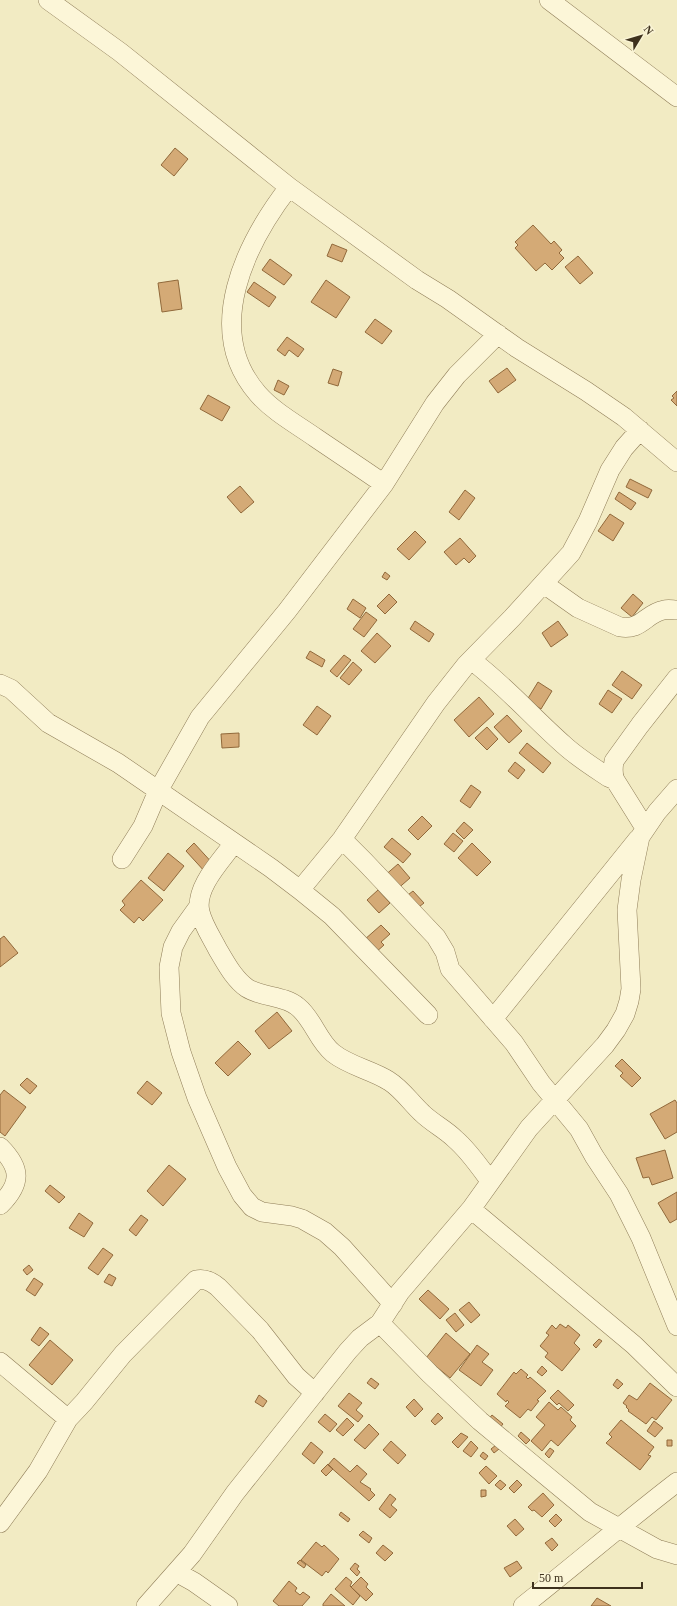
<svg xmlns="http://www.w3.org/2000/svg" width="677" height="1606" font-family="Georgia,serif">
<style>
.building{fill:#d4aa76;stroke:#91693b}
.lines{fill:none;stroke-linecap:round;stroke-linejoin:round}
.minor-casing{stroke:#8f7d58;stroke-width:20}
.minor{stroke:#fcf6d8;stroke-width:19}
</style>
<rect width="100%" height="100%" fill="#f2ebc3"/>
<!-- building -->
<path class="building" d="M175,148L188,159L174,176L161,165Z
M533,225L551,244L554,241L562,250L559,253L564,258L552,270L545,263L536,271L515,248L518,245L515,242Z
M332,244L347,250L342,262L327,256Z
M578,256L593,273L580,284L565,267Z
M270,259L292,275L284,285L262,270Z
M178,280L182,309L162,312L158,283Z
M326,280L350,297L336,318L311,302Z
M254,282L276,297L269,307L247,292Z
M375,319L392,331L382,344L365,332Z
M287,337L304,349L298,357L289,350L285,356L277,350Z
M507,368L516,380L498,393L489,381Z
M333,369L342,372L338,386L328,383Z
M278,380L289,386L284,395L274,390Z
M677,391V406L671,400L674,398L672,396Z
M208,395L230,407L222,421L200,409Z
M630,479L652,490L648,498L626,487Z
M240,486L254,502L241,513L227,497Z
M465,490L475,498L459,520L449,512Z
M619,492L636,503L631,510L615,499Z
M610,514L624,523L613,541L598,531Z
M415,531L426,542L409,560L397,549Z
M460,538L476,556L469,563L464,558L456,565L444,552Z
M385,572L390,576L387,580L382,577Z
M389,594L397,602L385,614L377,606Z
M633,594L643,603L632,617L621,608Z
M353,599L366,608L360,618L347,609Z
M366,612L377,620L364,637L353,629Z
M415,621L434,634L429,642L410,629Z
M558,621L568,635L551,647L542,633Z
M377,633L391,646L375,663L361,651Z
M310,651L325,660L322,667L306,658Z
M344,655L351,660L337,677L330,671Z
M353,662L362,670L349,685L340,678Z
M622,671L642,685L632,699L612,685Z
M538,682L552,691L541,709L527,700Z
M608,690L622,699L612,713L599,704Z
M479,697L494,714L469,737L454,720Z
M317,706L331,716L317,735L303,725Z
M507,715L522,731L509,743L494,727Z
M487,727L498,739L487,750L475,738Z
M239,733V747L222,748L221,734Z
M527,743L551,763L543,773L519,753Z
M515,762L525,770L518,779L508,771Z
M471,785L481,792L470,808L460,801Z
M422,816L432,826L418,840L408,830Z
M464,822L473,830L464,839L456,831Z
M453,833L463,841L454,852L444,844Z
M392,838L411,854L403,863L384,847Z
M194,843L215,866L206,873L186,851Z
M472,843L491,862L477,876L458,858Z
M168,853L184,866L164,891L148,878Z
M398,864L410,878L395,891L383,877Z
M141,880L163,900L143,921L139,917L134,923L120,910L125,905L122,901Z
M378,890L390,903L379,913L367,900Z
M413,891L424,903L415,910L404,898Z
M381,925L390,934L381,942L384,945L375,953L364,940Z
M4,936L18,953L0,967V939Z
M277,1012L292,1031L269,1049L255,1031Z
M238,1041L251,1054L228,1076L215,1063Z
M622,1059L641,1078L632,1087L620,1076L623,1073L615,1066Z
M27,1078L37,1086L30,1094L20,1085Z
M147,1081L162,1093L152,1105L137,1093Z
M4,1090L26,1107L5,1136L0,1132V1095Z
M675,1100L677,1103V1132L665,1139L650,1114Z
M665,1150L673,1178L652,1185L649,1177L643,1178L636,1158Z
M169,1165L186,1179L163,1206L147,1191Z
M50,1185L65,1197L59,1203L45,1191Z
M677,1192V1219L670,1223L658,1203Z
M79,1213L93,1223L84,1237L69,1228Z
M141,1215L148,1220L136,1236L129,1230Z
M103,1248L113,1255L98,1275L88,1268Z
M29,1265L33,1270L27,1275L23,1270Z
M109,1274L116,1278L112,1286L104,1282Z
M34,1278L43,1284L35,1296L26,1290Z
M428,1290L449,1309L440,1319L419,1299Z
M469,1302L480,1315L471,1323L459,1310Z
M455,1313L464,1325L456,1332L446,1320Z
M560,1324L566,1328L568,1325L580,1335L574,1343L580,1349L562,1371L545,1357L548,1353L540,1346L549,1335L546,1333L552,1325L556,1329Z
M40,1327L49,1334L39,1346L31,1340Z
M446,1333L470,1354L450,1378L426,1358Z
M599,1339L602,1341L596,1348L593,1345Z
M50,1340L73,1360L52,1385L29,1365Z
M477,1345L489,1354L482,1362L493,1370L481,1386L459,1370Z
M542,1366L547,1371L542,1376L537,1372Z
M521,1369L528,1375L526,1377L528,1379L530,1377L546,1391L537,1400L539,1401L531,1411L528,1409L520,1418L505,1406L509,1402L507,1400L506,1402L497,1394L514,1372L516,1374Z
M371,1378L379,1384L375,1389L367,1383Z
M617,1379L623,1384L618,1389L613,1385Z
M650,1383L672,1400L656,1420L652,1417L646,1424L628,1411L629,1410L626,1407L627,1406L623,1403L629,1395L637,1400Z
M558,1390L574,1405L568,1411L559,1403L557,1405L550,1398Z
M349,1393L362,1403L356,1410L363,1416L358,1422L338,1406Z
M259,1395L267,1401L263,1407L255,1402Z
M414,1399L423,1409L415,1417L406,1407Z
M549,1402L558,1410L561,1407L572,1417L570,1420L576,1426L558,1446L551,1440L542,1451L531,1441L545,1425L536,1417Z
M438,1413L443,1418L435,1425L431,1421Z
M325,1414L337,1424L330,1432L318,1422Z
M492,1415L503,1424L498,1430L487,1421Z
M347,1418L354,1425L343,1436L336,1430Z
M621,1420L654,1447L648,1455L651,1456L640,1470L606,1443L612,1437L609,1434Z
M654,1421L663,1428L655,1437L647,1431Z
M369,1424L379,1434L365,1449L354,1440Z
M521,1432L530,1440L526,1444L518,1436Z
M461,1433L468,1437L458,1448L452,1442Z
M667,1440H672V1446H667Z
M391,1441L406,1455L398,1464L383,1450Z
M471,1441L478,1448L471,1457L463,1451Z
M311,1442L323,1452L314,1464L302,1454Z
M496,1445L499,1449L494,1453L491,1449Z
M550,1448L554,1451L549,1458L545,1454Z
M483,1452L488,1456L485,1460L480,1456Z
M334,1458L350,1472L357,1465L367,1474L360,1482L371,1489L370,1490L375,1495L369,1501L328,1465Z
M328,1464L333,1469L326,1476L321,1471Z
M486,1466L497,1476L489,1484L479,1473Z
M500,1480L506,1485L501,1490L495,1485Z
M517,1480L522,1485L514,1493L509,1488Z
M481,1490H486V1496L481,1497Z
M543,1493L554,1505L542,1517L534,1510L532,1511L528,1507Z
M390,1494L396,1499L391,1505L397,1510L390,1518L379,1509Z
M341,1512L350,1519L348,1522L339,1515Z
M556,1514L562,1520L555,1527L549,1521Z
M515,1519L524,1529L516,1536L507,1526Z
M363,1531L372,1538L369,1543L359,1535Z
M552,1538L558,1545L552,1551L545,1543Z
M316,1542L322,1547L324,1545L339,1559L328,1573L326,1571L322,1576L301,1560Z
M383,1545L393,1553L385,1561L376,1553Z
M300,1560L306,1565L304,1568L297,1563Z
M517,1561L522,1568L510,1577L504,1568Z
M355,1563L359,1566L357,1569L360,1572L357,1576L350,1569Z
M346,1577L352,1582L350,1586L360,1596L353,1605L335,1589Z
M361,1577L368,1584L366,1587L373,1594L366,1601L351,1587Z
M289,1581L297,1588L295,1591L300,1595L303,1592L310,1597L302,1606H279L273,1601Z
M331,1594L345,1606H323V1604Z
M597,1598L611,1606H591Z"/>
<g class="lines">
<!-- minor casing -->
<g class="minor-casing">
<path id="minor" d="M48,0L120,52L289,187L417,280L448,299L517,348L586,391L624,417L677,462
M549,0L677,97
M289,187C246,243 202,330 258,394C274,412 296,424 316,438C338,453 361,468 384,484
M544,584L578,608L620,627C641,631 646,613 664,610C668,609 673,610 677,610
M471,660C505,685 532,717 564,745C577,757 593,767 608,777L615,780
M0,684L11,689L48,723L118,763L271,868L300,890L332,916L428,1015
M645,828L615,780C612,773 613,768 614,761L640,725L677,678
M342,839L365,862L436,937L445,952L450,969L514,1043L541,1083L579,1129L594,1156L619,1194L641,1238L677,1326
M234,843C221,861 194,888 200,912C203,925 212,938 218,950C226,963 234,979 247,988C263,998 284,995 298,1007C313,1019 318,1041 333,1053C349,1066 372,1070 389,1081C402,1089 411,1103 422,1113C432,1123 445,1129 455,1139C469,1151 479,1166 490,1181
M122,859L143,826L158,791L200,717L287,611L384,484L435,403L457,375L498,334
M300,890L342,839L436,703L466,665L512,618L571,553L588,521L610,470L624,448L640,430
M199,906L181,931L173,947L169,967L171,1013L181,1052L197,1098L227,1167L242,1195L252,1207L262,1212L292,1216L302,1219L325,1232L342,1247L393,1304
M493,1019L638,839
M0,1147C21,1168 22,1183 0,1205
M471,1209L634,1345L677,1387
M380,1323L430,1374L480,1421L590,1512L657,1549L677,1555
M0,1362L68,1419
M0,1523L38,1471L68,1419L84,1402L123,1354L196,1280C204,1278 212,1282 218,1287L260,1330L296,1376L315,1393
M176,1572L194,1582L228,1606
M146,1606L192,1554L235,1493L348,1351L360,1338L380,1323L400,1292L471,1209L529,1128L605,1045L616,1030L625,1014L629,1001L631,989L627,910L631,880L640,837L657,812L677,789
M523,1606C575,1565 625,1522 677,1482"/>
</g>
<!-- minor -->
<use href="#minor" class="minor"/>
</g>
<!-- north arrow -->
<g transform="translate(641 36) rotate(52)" stroke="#f9f3d4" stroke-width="3" paint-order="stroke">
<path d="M0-3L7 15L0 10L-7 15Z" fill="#3e311d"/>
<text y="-6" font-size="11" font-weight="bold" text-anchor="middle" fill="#3e311d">N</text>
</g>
<!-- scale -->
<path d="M533 1582v6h109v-6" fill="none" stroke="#3e311d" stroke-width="2"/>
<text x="539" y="1582" font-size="12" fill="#3e311d" stroke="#f9f3d4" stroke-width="3" paint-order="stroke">50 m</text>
</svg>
